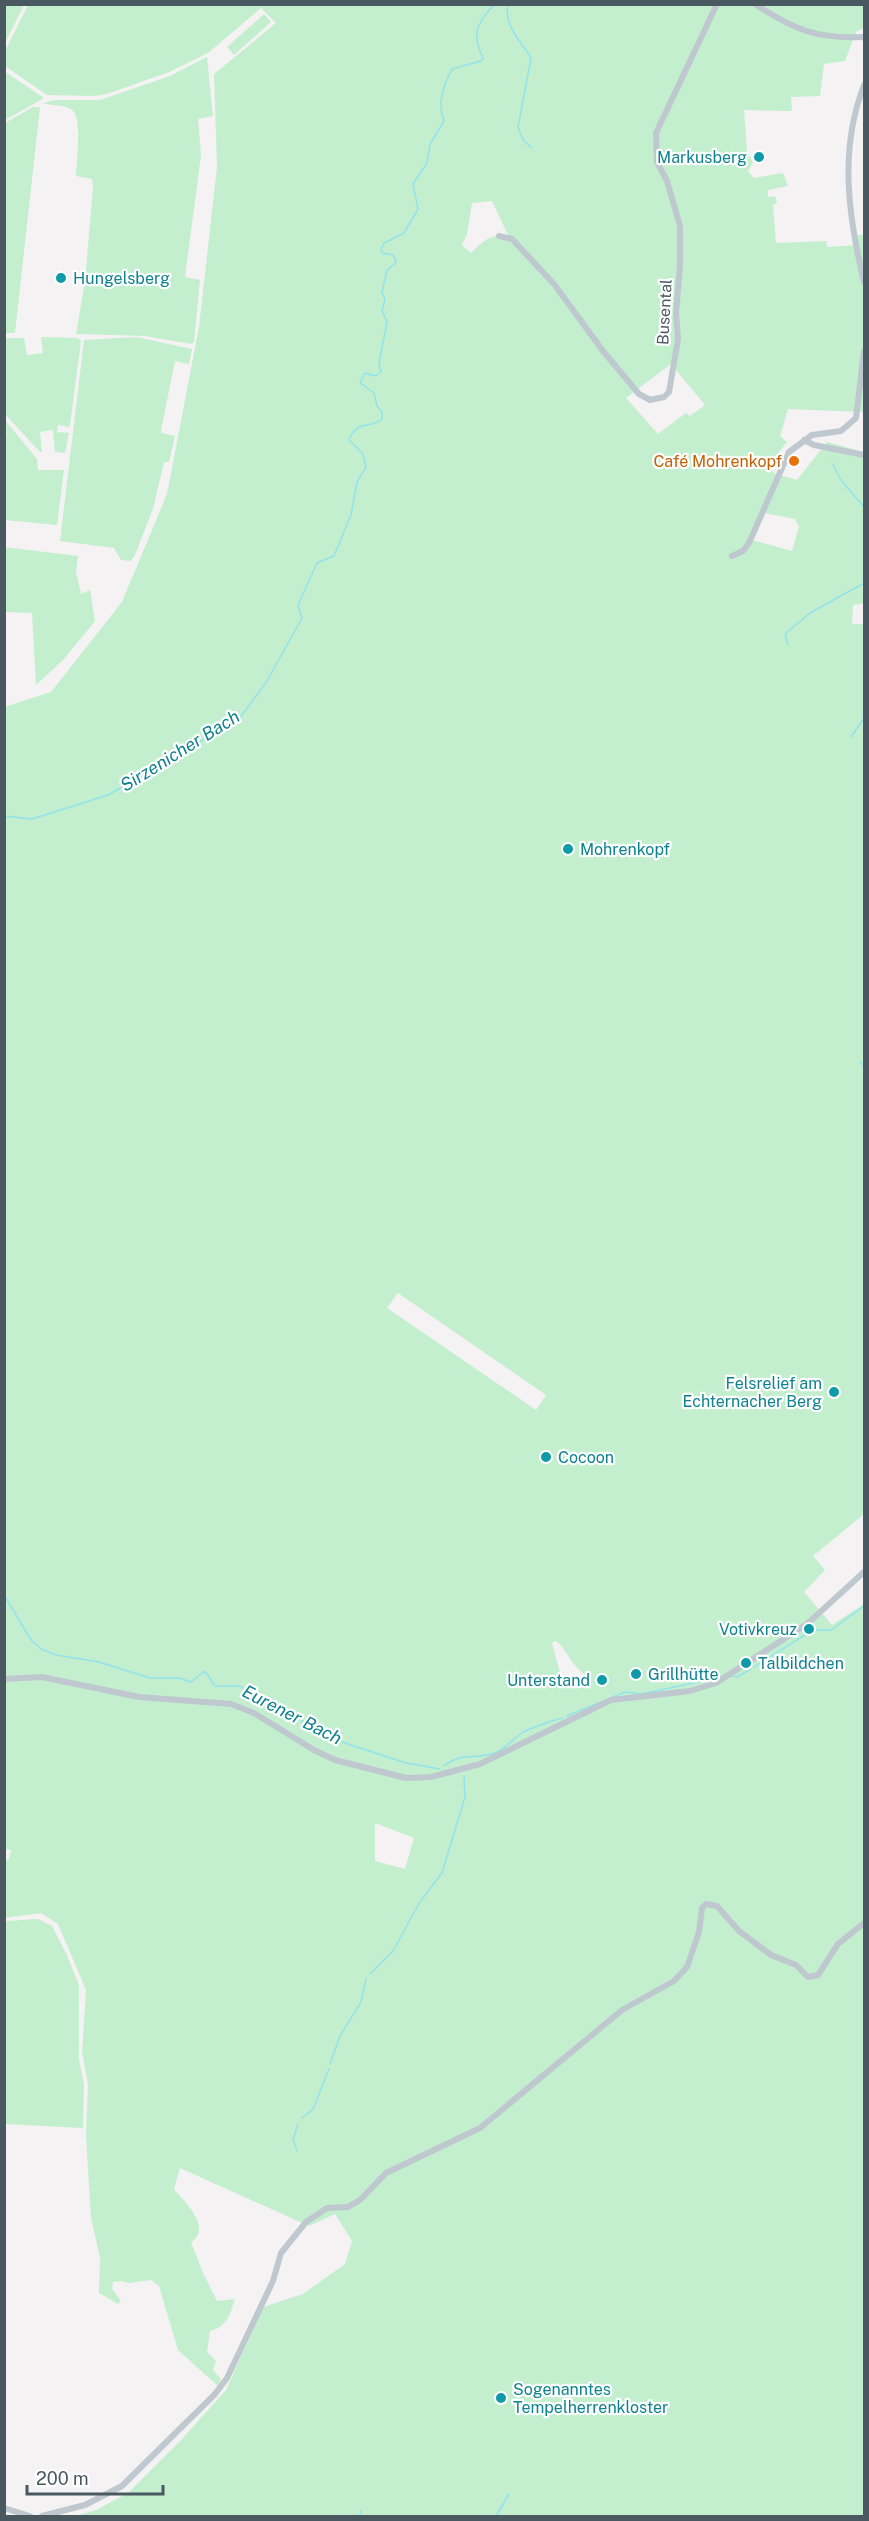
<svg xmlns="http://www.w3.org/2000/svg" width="869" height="2521" font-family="'Public Sans',sans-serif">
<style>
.green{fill:#c3efcf;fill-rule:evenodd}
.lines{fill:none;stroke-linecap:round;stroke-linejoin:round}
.stream{stroke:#92e3eb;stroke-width:1.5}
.minor{stroke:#bec8ce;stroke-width:6}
.culture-dot{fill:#0f9aa8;stroke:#fff;stroke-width:2}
.food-dot{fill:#e8710a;stroke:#fff;stroke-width:2}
.labels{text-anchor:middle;stroke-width:4.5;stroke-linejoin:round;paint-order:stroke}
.culture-label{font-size:16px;fill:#0d838f;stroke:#fff;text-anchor:start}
.street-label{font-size:16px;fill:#4a585f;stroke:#fff}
.food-label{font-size:16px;fill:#c56008;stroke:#fff;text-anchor:end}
.water-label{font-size:18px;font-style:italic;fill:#10828d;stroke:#fff}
</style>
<rect width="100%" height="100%" fill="#f4f2f2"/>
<!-- green -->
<path class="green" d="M5,4L24,5L5,43L4,5Z
M28,5H864V28L856,32L845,61L824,64L820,96L791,97L792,111L744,110L747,151L753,163L748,171L754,178L783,173L788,186L768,190V197L775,196L777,203L773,205L776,243L826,241L827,247L857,245L856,236L864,234V412L788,409L780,436L787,442L772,461L773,464L770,470L776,474L797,480L827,442L864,452V603L853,605L852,624H864V1514L813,1556L825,1570L804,1592L832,1625L864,1604V2516H76L96,2510L128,2493L182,2439L226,2390L263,2307L303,2294L345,2264L352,2241L335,2214L309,2226L180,2168L174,2189C184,2201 213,2228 191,2242L204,2275L217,2301L235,2299C230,2314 227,2327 210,2331L207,2352L216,2361L213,2370L221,2379L218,2386L178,2350L159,2286L151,2280L129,2283L121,2281L113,2282L112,2289L121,2301L118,2304L99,2293L100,2257L91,2218L86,2136L88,2084L82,2052L86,1990L58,1924L41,1913L5,1918V1860L9,1859L11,1850L4,1849V707L51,692L122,602L167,494L199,327L217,167L214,74L276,23L261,8L208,53L169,72L107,94L95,96L47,95L5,66V51ZM492,201L508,235C490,234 483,241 471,253L462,245L467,234L472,203ZM671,364L705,405L690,416L686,413L658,434L626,398ZM760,512L795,519L799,527L792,551L748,539ZM398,1293L546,1395L536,1410L387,1308ZM556,1641C568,1650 569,1664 587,1676V1679L562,1680L552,1643ZM375,1823L414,1838L405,1869L375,1861Z
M264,14L271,22L234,55L227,47Z
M207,57L213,116L198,119L201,155L185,277L200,280L194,342L191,344L145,336L76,334L85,281L93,188L92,179L76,176C76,161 83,118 72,110C64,104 52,106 43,103L55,100H100L170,76Z
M4,71L44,98L5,120H4Z
M33,107H40L15,333H5V123Z
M41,337L78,338L81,341L70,425L68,427L58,425L57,432L69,433L65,453L55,452L53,430L40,432L42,452H40L5,414V338H24L27,355L43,353Z
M136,337L192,349L189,364L175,361L161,430L162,433L175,436L169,462H164L153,509L134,557L130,561L121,560L114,548L60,541L84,340Z
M5,420L37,459L38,470H64L57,525L5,520L4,435L7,434Z
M4,547L78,556L76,572L81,594L90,590L95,621L64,659L36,685L32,613L5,612V639Z
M38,1919L52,1926L66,1953L79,1985V2059L84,2085L83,2128L5,2124V1921Z"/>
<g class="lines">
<!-- stream -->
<path class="stream" d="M508,4C503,25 521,41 531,58L518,127L523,140L532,148
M832,463L841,480L864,507
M788,645L785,634L810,613L864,583
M851,737L864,718
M4,816L32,819L108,795L239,719L267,681L302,618L298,605L317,563L334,556L351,515L357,482L366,467L363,454L349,440C357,419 368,430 382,419V412L377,406L374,393L360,383L365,373L375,376L381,372L379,363L387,322L382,311L385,299L382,292L387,270L395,264L396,260L393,255L383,253L381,250L384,243L404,233L418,209L413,184L427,163L430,144L444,121C437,103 443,86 452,69L481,61L483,58C471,34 477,22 495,4
M860,1062L864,1066
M4,1595L31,1640L41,1649L56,1655L99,1662L150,1678H179L191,1682L205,1671L215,1686H240L252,1694L275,1703L309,1725L331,1734L342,1742L406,1763L440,1769
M754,1667L813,1630H831L864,1606
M732,1676L737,1677L751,1669
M567,1716L625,1692L642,1694L721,1677
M444,1766C462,1751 477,1761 497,1752C507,1747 514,1738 523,1732C529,1729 556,1719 563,1718
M370,1974L393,1951L420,1902L442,1873L465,1797L464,1776
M330,2064L340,2036L361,2002L366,1979
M302,2118L313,2109L329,2069
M297,2151L293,2139L298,2124
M360,2516L361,2511
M496,2516L509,2494"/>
<!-- minor -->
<path class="minor" d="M755,4C794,30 817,39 863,37
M864,85C839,150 848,215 864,282
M499,236L512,239L554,284L603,351L639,394L650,400L664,397L669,392L678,339L676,313L680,266V226L667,181L657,162L656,133L717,4
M804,440L814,445L864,455
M732,556L743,551L749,543L789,452L812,435L841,431L856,418L864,351
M4,1679L42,1677L139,1697L231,1704L254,1713L314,1750L335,1760L406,1778L431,1777L480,1764L611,1700L690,1691L716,1683L807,1624L864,1572
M4,2508L30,2516
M42,2516L85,2505L122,2486L215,2394L227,2378L273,2281L281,2253L306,2222L327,2208L348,2207L360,2200L386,2173L480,2128L622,2010L674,1981L687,1967L699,1932L702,1908L706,1904L717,1906L739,1931L771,1955L796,1965L808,1977L818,1975L838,1944L864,1923"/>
</g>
<!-- markers -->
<g class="culture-dot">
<circle cx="759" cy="157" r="6"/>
<circle cx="61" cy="278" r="6"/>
<circle cx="568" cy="849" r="6"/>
<circle cx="834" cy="1392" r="6"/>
<circle cx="546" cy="1457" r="6"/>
<circle cx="809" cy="1629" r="6"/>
<circle cx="746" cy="1663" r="6"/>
<circle cx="636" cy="1674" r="6"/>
<circle cx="602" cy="1680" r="6"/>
<circle cx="501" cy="2398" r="6"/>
</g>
<circle class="food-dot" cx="794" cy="461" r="6"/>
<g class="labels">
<!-- culture labels -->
<g class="culture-label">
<text x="747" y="163" text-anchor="end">Markusberg</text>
<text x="73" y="284">Hungelsberg</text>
<text x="580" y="855">Mohrenkopf</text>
<text x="822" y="1389" text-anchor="end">Felsrelief am<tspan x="822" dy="18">Echternacher Berg</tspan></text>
<text x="558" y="1463">Cocoon</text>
<text x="797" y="1635" text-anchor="end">Votivkreuz</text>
<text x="758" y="1669">Talbildchen</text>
<text x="648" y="1680">Grillhütte</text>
<text x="590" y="1686" text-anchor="end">Unterstand</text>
<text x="513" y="2395">Sogenanntes<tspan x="513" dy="18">Tempelherrenkloster</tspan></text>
</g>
<!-- street labels -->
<g class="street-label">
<text transform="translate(664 312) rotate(-87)" y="6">Busental</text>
</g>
<!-- food labels -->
<g class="food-label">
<text x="782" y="467">Café Mohrenkopf</text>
</g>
<!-- water labels -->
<g class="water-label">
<text transform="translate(180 751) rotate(-32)" y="6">Sirzenicher Bach</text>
<text transform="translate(292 1715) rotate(27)" y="6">Eurener Bach</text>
</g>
</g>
<!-- border -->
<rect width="869" height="2521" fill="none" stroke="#4a585f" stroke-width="12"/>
<!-- scale -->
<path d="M27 2485v9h136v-9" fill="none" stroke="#4a585f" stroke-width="3"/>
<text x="36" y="2485" font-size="18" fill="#4a585f" stroke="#ffffff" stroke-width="4.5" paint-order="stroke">200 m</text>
</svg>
